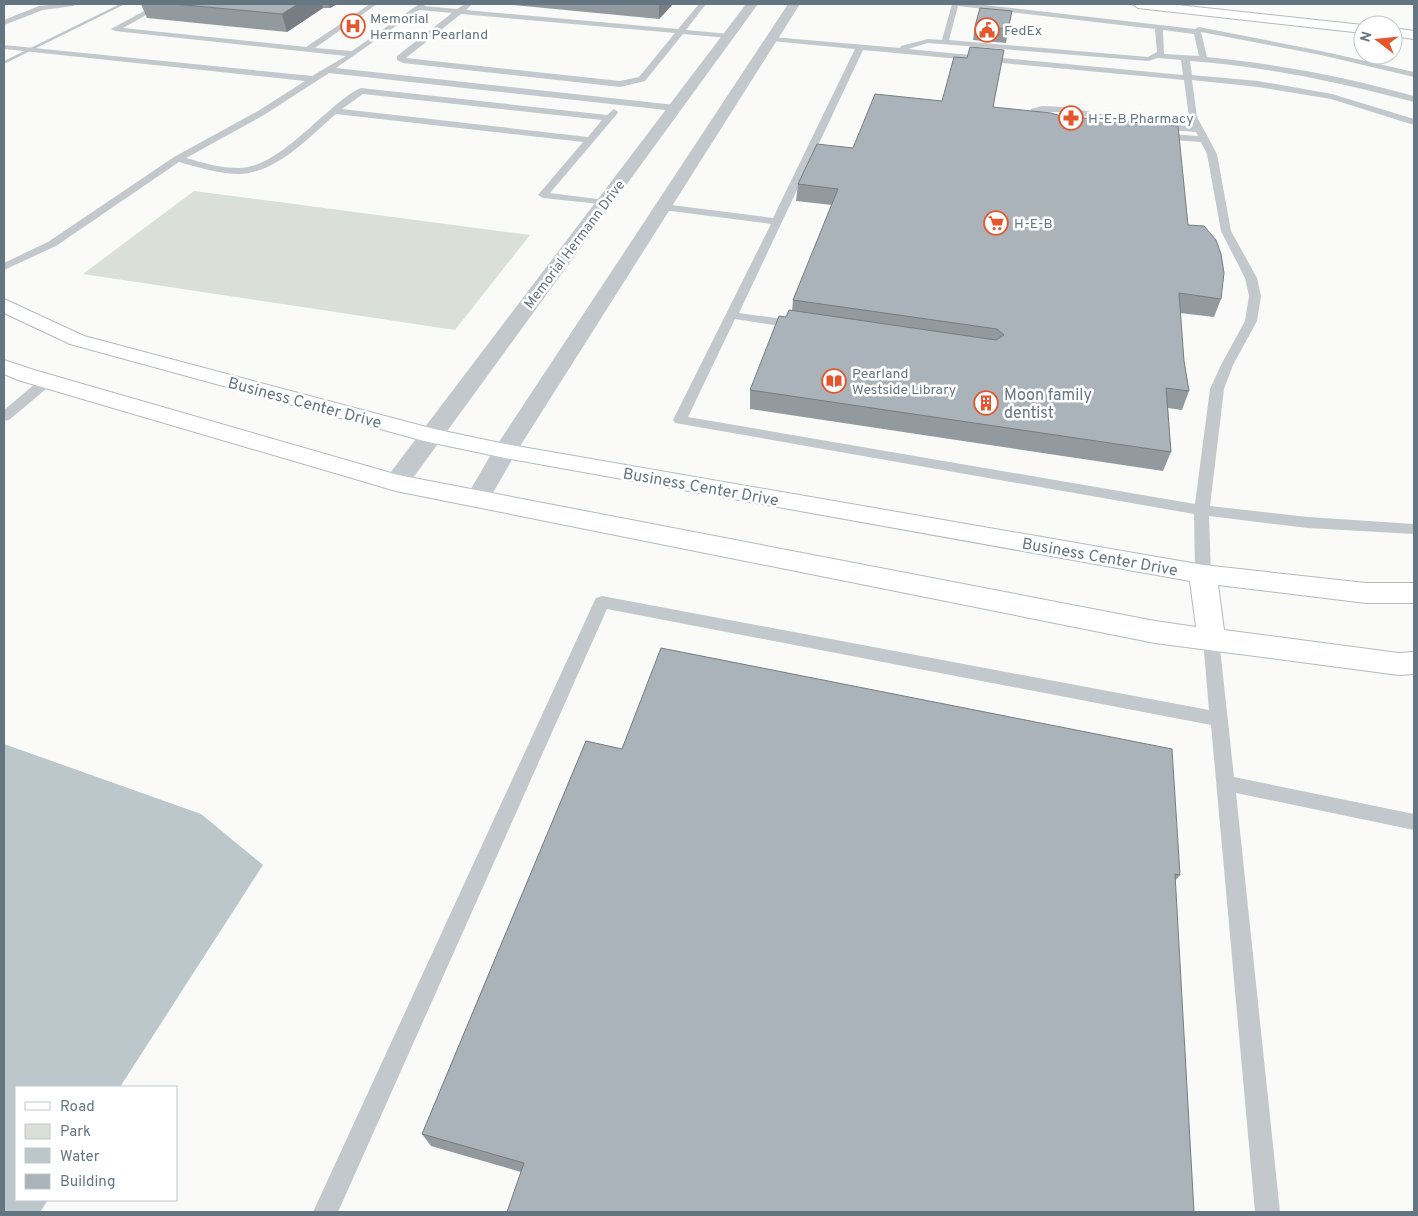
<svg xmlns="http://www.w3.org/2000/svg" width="1418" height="1216" font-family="Overpass,sans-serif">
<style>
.green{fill:#dadfd7}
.water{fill:#bbc7cb}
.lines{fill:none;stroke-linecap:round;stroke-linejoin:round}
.stream{fill:#bbc7cb;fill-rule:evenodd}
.secondary-casing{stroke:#b3babf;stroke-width:2}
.lane{fill:#c3c8cc;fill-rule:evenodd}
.street{fill:#c3c8cc;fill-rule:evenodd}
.secondary{fill:#fff;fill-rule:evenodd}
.wall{fill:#929a9f}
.shaded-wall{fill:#777d82}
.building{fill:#aab3b9;stroke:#777d82}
.labels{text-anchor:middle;stroke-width:5;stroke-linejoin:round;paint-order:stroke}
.far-poi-label{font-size:14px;fill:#657683;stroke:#fff;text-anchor:start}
.far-street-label{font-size:14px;fill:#657683;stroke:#fff}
.poi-label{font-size:16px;fill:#657683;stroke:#fff;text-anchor:start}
.street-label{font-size:16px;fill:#657683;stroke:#fff}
</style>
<rect width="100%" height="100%" fill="#fafaf8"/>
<!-- green -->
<path class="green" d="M194,191L530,235L455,330L83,274Z"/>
<!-- water -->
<path class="water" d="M4,744L201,814L263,865L120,1087H16V1200H48L40,1212H4Z"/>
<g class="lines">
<!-- stream -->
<path class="stream" d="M120,4H125L4,64V61Z"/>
<!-- secondary casing -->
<g class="secondary-casing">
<path id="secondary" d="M1132,4H1169L1363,25V33L1138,8Z
M1393,28L1414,31V39L1393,36Z
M4,299L84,336L434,429L505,444L1203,565L1366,583H1414V603H1366L1218,585L1224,630L1399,653L1414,652V674L1399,675L1155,643L396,491L18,380L4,374V360L34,370L398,475L1155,621L1196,627L1190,581L505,458L424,441L70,344L4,313Z"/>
</g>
<!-- lane -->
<path class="lane" d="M58,4H77L73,6L43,10L4,25V20L39,6Z
M157,4H166L123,28L306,47L370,4H377L315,48L352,51L419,4H426L424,6L457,9L465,4H472L466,10L678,29L699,4H706L686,30L729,34L733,36L729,38L683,34L645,81L620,87L403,63L397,60V56L452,13L419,10L336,68L675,105L679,108L675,111L329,73L264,115L186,158C203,163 221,168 239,168C269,168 302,134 323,116C334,107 348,93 361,88L607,115L614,109L618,112L617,114L550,193L605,200L610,203L609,205L543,198L538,195L583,142L336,114C309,137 277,173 239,174C219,174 198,167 179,162L56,246L4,270V263L48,242L174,157L258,111L305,81L4,49V45L312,76L346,56L115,31L111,29ZM461,14L675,33L639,77L620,81L406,58ZM363,94L602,120L588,137L342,109Z
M952,4H976L1195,29L1199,27L1321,51L1414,72V77L1321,55L1201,32L1207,57C1277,64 1346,77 1414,96V102C1338,82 1268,67 1190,61L1192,75L1258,81L1332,94L1414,119V125L1331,99L1258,87L1192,80L1197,117L1217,154L1231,231L1257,278L1261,296L1257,321L1233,365L1224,389L1210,506L1308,517L1414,524V534L1308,528L1209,516L1211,574L1209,578L1203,580L1197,578L1195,574L1194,514L675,423L673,420L771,224L663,210L658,207L663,204L773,218L855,49L772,41L768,39L772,37L900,48L901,46L928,39L942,40ZM958,6L1155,29L1157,52L1148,57L949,40ZM1163,30L1194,34L1199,56L1164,54ZM928,43L1148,61L1158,58L1181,60L1183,75L908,49ZM863,50L1184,80L1189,117L1193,126L1156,123L1151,126L1156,129L1196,132L1198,136L1158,133L1153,136L1158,139L1201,142L1207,154L1221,231L1245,278L1249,296L1245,321L1221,365L1210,389L1195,504L688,417L735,319L798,329L804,325L798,321L739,313Z
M1042,106L1066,107L1131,120L1136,123L1131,126L1066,112H1039L1041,118L1052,125L1047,128L1036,123L1030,114L1031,109Z
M47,377L53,381L52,384L9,420L4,421V410L42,378Z
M602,596L1209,710L1203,639L1205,635L1211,633L1217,635L1219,639L1234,777L1414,814V830L1236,793L1280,1212H1255L1211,725L607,609L338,1212H313L594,602L596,598Z"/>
<!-- street -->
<path class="street" d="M746,4H758L405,489L396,491L387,489L384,483L387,477Z
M788,4H800L517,451L486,505L477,507L468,505L465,499L493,451Z"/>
<!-- secondary -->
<use href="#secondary" class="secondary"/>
</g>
<!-- wall -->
<path class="wall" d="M141,4H337L330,8H323L287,32L147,18Z
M503,4H673L659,19Z
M1012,11L1006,43L973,40L975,26Z
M967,58L993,107L1188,225L1221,299L1214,317L1180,313L1184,361L1189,391L1182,410L1168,408L1171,452L1163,471L750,409V390L786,317L792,311L793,300L832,205L796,201L798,184L853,148L942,101Z
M586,741L1180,875L1175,881L521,1172L431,1146L422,1134Z"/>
<!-- shaded-wall -->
<path class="shaded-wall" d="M298,4H322L323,8L287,32L282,14Z
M329,4H337L330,8Z
M659,4H673L659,19Z"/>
<!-- building -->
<path class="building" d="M174,4H298L282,14Z
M980,8L1012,11L1008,29L975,26Z
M970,47L1004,50L993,107L1051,113L1061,116L1178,126L1188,225L1204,226L1216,240L1221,254L1224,273L1221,299L1179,293L1184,361L1189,391L1166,388L1171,452L750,390L779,316L786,317L789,310L996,340L1004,335L997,329L793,300L838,189L798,184L817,144L853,148L875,94L942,101L954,57L967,58Z
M661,648L1172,749L1180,875L1175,874L1194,1212H507L524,1163L422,1134L586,741L622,749Z"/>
<!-- icons -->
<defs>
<g id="hospital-ring" transform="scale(1.25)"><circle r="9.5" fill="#fff" stroke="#e4572e" stroke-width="1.5"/><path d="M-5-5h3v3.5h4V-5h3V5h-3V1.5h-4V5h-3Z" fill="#e4572e"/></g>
<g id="civic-ring" transform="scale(1.25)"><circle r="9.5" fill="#fff" stroke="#e4572e" stroke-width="1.5"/><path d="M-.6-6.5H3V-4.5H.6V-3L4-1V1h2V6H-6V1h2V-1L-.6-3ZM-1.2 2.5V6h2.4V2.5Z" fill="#e4572e"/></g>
<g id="pharmacy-ring" transform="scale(1.25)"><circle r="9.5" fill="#fff" stroke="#e4572e" stroke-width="1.5"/><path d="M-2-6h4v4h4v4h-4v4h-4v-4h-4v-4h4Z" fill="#e4572e"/></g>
<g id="supermarket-ring" transform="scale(1.25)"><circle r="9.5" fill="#fff" stroke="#e4572e" stroke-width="1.5"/><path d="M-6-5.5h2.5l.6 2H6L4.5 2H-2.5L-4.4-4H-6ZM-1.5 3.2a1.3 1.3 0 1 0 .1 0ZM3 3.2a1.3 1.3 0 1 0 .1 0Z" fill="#e4572e"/></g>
<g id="library-ring" transform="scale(1.25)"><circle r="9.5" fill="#fff" stroke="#e4572e" stroke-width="1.5"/><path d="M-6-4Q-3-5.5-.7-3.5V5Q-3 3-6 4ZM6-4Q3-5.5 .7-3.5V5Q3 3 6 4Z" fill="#e4572e"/></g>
<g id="building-ring" transform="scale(1.25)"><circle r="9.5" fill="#fff" stroke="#e4572e" stroke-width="1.5"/><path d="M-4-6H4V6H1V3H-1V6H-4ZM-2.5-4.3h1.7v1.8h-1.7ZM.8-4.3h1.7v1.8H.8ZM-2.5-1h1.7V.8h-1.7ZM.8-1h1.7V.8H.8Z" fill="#e4572e"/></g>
</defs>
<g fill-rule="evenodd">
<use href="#hospital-ring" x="353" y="26"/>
<use href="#civic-ring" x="987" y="30"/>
<use href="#pharmacy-ring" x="1071" y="118"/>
<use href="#supermarket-ring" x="996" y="223"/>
<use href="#library-ring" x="834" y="381"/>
<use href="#building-ring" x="986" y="403"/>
</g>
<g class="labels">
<!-- far-poi labels -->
<g class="far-poi-label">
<text x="370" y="23">Memorial<tspan x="370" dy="16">Hermann Pearland</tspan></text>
<text x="1004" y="35">FedEx</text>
<text x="1088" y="123">H-E-B Pharmacy</text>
<text x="1014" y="228">H-E-B</text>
<text x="852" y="378">Pearland<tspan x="852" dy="16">Westside Library</tspan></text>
</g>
<!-- far-street labels -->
<g class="far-street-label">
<text transform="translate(574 244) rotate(-53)" y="5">Memorial Hermann Drive</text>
</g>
<!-- poi labels -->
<g class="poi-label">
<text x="1004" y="400">Moon family<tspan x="1004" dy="18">dentist</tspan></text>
</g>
<!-- street labels -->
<g class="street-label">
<text transform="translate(305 402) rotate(15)" y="6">Business Center Drive</text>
<text transform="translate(701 486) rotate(10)" y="6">Business Center Drive</text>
<text transform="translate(1100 556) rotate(10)" y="6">Business Center Drive</text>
</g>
</g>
<!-- border -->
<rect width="1418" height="1216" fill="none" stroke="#657683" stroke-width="10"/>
<!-- legend -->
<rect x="15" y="1086" width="162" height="115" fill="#ffffff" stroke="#c1c8cd"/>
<rect x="25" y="1102" width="25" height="8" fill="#ffffff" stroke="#c1c8cd"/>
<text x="60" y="1111" font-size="15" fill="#657683">Road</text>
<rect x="25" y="1124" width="25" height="15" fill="#dadfd7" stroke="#c1c8cd"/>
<text x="60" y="1136" font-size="15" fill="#657683">Park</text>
<rect x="25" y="1148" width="25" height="15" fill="#bbc7cb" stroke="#c1c8cd"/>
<text x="60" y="1161" font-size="15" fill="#657683">Water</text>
<rect x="25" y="1174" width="25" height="15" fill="#aab3b9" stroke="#c1c8cd"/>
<text x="60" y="1186" font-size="15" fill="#657683">Building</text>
<!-- north arrow -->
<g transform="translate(1378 40) rotate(286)"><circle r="24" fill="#ffffff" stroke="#c1c8cd"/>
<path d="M0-4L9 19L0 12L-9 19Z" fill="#e4572e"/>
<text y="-8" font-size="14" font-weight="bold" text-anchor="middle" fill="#657683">N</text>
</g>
</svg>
